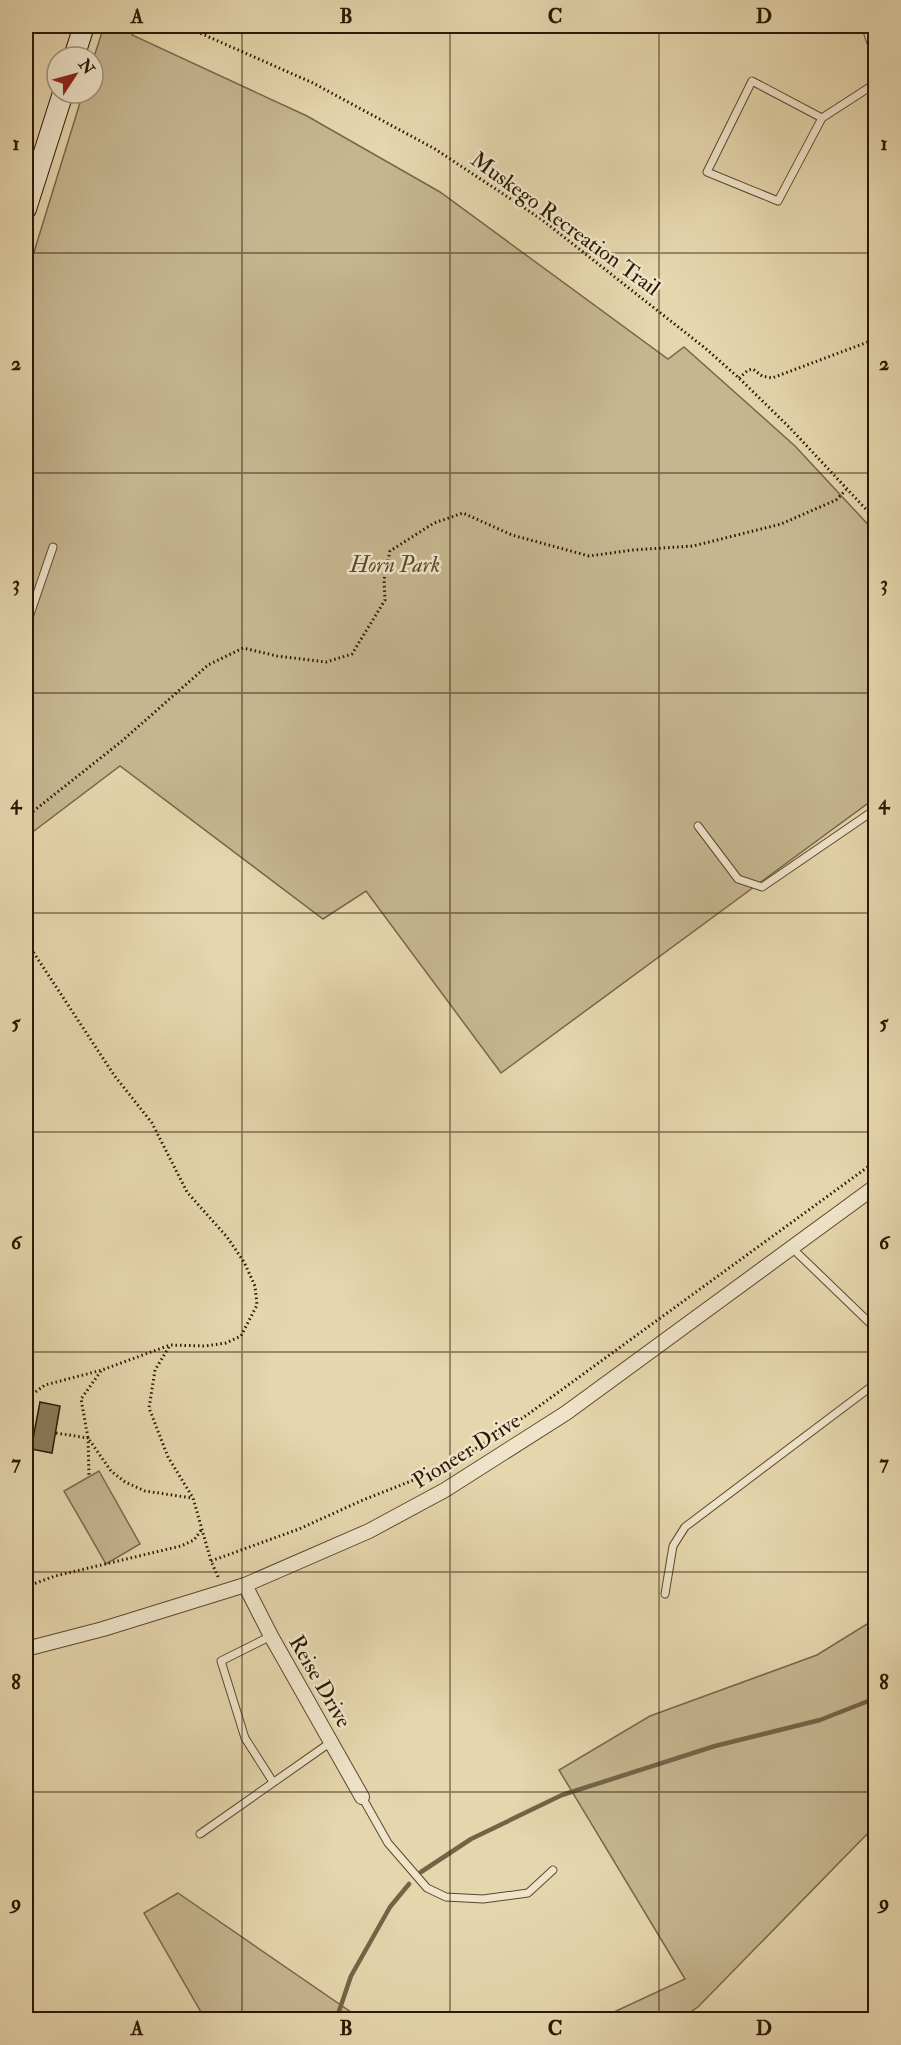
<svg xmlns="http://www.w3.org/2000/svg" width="901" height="2045" font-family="'IM FELL Double Pica',serif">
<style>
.green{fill:#c6b690;stroke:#786749;stroke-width:1.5}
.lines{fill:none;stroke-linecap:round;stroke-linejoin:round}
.stream{stroke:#756346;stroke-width:4.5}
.building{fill:#8c7b5b;stroke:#2b1802;stroke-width:1.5}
.lane-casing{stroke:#5a482d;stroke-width:9}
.street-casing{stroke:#5a482d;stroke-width:16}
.secondary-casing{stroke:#2b1802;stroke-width:22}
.path{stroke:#2b1802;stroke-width:3;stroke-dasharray:1.5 3;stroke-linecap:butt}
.lane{stroke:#efe4ca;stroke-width:7}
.street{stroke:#efe4ca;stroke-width:14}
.secondary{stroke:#efe4ca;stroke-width:20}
.grid{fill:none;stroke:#2b1802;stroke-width:1.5;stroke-opacity:0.55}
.labels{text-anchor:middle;stroke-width:5;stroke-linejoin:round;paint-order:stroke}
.street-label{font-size:22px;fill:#2b1802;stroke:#efe4ca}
.park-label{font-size:22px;font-style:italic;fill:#5a472d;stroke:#efe4ca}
.neatline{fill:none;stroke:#2b1802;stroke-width:2}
.grid-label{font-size:20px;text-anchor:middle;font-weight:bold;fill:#2b1802}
</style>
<rect width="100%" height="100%" fill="#e6d6ad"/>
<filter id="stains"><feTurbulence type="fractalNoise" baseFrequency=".00333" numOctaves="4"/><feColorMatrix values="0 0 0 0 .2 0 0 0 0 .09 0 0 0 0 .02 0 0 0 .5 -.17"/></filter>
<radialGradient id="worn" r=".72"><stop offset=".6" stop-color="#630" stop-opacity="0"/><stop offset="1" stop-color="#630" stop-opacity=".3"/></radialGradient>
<!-- green -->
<path class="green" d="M104,26H136L132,35L307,116L440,192L668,359L684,347L795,446L875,532V798L501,1073L366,891L323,919L120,766L26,837V278L83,93H93V60Z
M99,1471L140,1544L106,1564L64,1491Z
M875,1619V1826L698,2007L680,2019H599L685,1979L559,1770L650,1716L817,1655Z
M178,1893L361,2019H205L144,1913Z"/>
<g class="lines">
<!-- stream -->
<path class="stream" d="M421,1872L471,1839L562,1795L715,1746L820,1720L876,1698
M336,2020L351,1976L390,1907L409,1884"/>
</g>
<!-- building -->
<path class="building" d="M40,1402L60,1406L52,1453L31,1449Z"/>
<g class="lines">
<!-- lane casing -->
<g class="lane-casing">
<path id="lane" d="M822,118L752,81L707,172L778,201L822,118L876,83
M26,626L53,547
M698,826L738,879L762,887L876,809
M791,1247L876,1329
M665,1594L673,1546L685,1527L876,1383
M271,1636L221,1661L245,1738L273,1782
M362,1797L388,1843L427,1888L446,1897L483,1899L528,1893L553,1870
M200,1834L331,1742"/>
</g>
<!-- street casing -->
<g class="street-casing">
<path id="street" d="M869,26L876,47
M245,1585L271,1636L362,1797
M26,1649L103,1629L245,1585L369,1531L445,1490L566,1413L876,1186"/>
</g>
<!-- secondary casing -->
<g class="secondary-casing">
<path id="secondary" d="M74,57L84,26
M26,209L63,93"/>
</g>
<!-- path -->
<path class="path" d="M184,26L313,83L435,149L541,219L705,348L739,378L790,428L876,520
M739,378L748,370L753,369L762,376L772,378L876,339
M26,817L122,741L208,665L243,648L277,656L326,662L352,654L385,600L384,580L390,551L434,523L463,513L512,535L589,556L633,550L693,546L781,524L836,500L846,490
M26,941L114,1075L152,1123L187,1192L227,1237L244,1262L255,1286L257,1305L241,1336L226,1343L205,1346L170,1345L102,1370L45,1385L26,1399
M169,1347L155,1370L149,1408L168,1457L193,1498L211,1561L219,1579
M101,1371L81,1399L88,1438L111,1471L125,1482L145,1491L192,1498
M56,1433L88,1438L89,1477
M211,1561L299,1529L363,1500L434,1472L463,1457L527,1415L876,1161
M26,1582L36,1583L55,1576L181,1546L194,1540L202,1529
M26,1599L31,1591L33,1582"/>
<!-- lane -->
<use href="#lane" class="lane"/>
<!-- street -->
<use href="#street" class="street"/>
<!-- secondary -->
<use href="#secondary" class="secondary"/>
</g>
<!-- grid -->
<path class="grid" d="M242,26V2020M450,26V2020M659,26V2020M26,253H876M26,473H876M26,693H876M26,913H876M26,1132H876M26,1352H876M26,1572H876M26,1792H876"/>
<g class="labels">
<!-- street labels -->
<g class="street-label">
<text transform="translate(566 223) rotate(36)" y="8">Muskego Recreation Trail</text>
<text transform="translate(466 1450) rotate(-32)" y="8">Pioneer Drive</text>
<text transform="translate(321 1681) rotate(60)" y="8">Reise Drive</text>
</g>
<!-- park labels -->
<g class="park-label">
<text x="395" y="572">Horn Park</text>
</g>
</g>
<!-- margin -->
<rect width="901" height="2045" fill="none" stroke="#e6d6ad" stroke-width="66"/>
<!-- north arrow -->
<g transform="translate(75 75) rotate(54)"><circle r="28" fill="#efe4ca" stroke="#a1927a" stroke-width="1.5"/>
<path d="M0-4.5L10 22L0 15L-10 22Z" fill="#8f2418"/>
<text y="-9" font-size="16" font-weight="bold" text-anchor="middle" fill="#2b1802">N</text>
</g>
<rect x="33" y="33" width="835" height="1979" class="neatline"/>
<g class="grid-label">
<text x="137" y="23">A</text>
<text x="346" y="23">B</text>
<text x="555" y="23">C</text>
<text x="764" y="23">D</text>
<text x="16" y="150">1</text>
<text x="884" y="150">1</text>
<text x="16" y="370">2</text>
<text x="884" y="370">2</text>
<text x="16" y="590">3</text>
<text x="884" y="590">3</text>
<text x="16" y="809">4</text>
<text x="884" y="809">4</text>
<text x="16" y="1029">5</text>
<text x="884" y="1029">5</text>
<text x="16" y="1249">6</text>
<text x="884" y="1249">6</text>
<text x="16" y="1469">7</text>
<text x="884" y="1469">7</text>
<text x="16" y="1689">8</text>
<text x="884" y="1689">8</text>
<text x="16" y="1909">9</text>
<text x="884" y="1909">9</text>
<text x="137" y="2035">A</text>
<text x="346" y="2035">B</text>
<text x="555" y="2035">C</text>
<text x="764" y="2035">D</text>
</g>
<rect width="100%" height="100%" filter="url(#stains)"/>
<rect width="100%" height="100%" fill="url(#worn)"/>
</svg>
